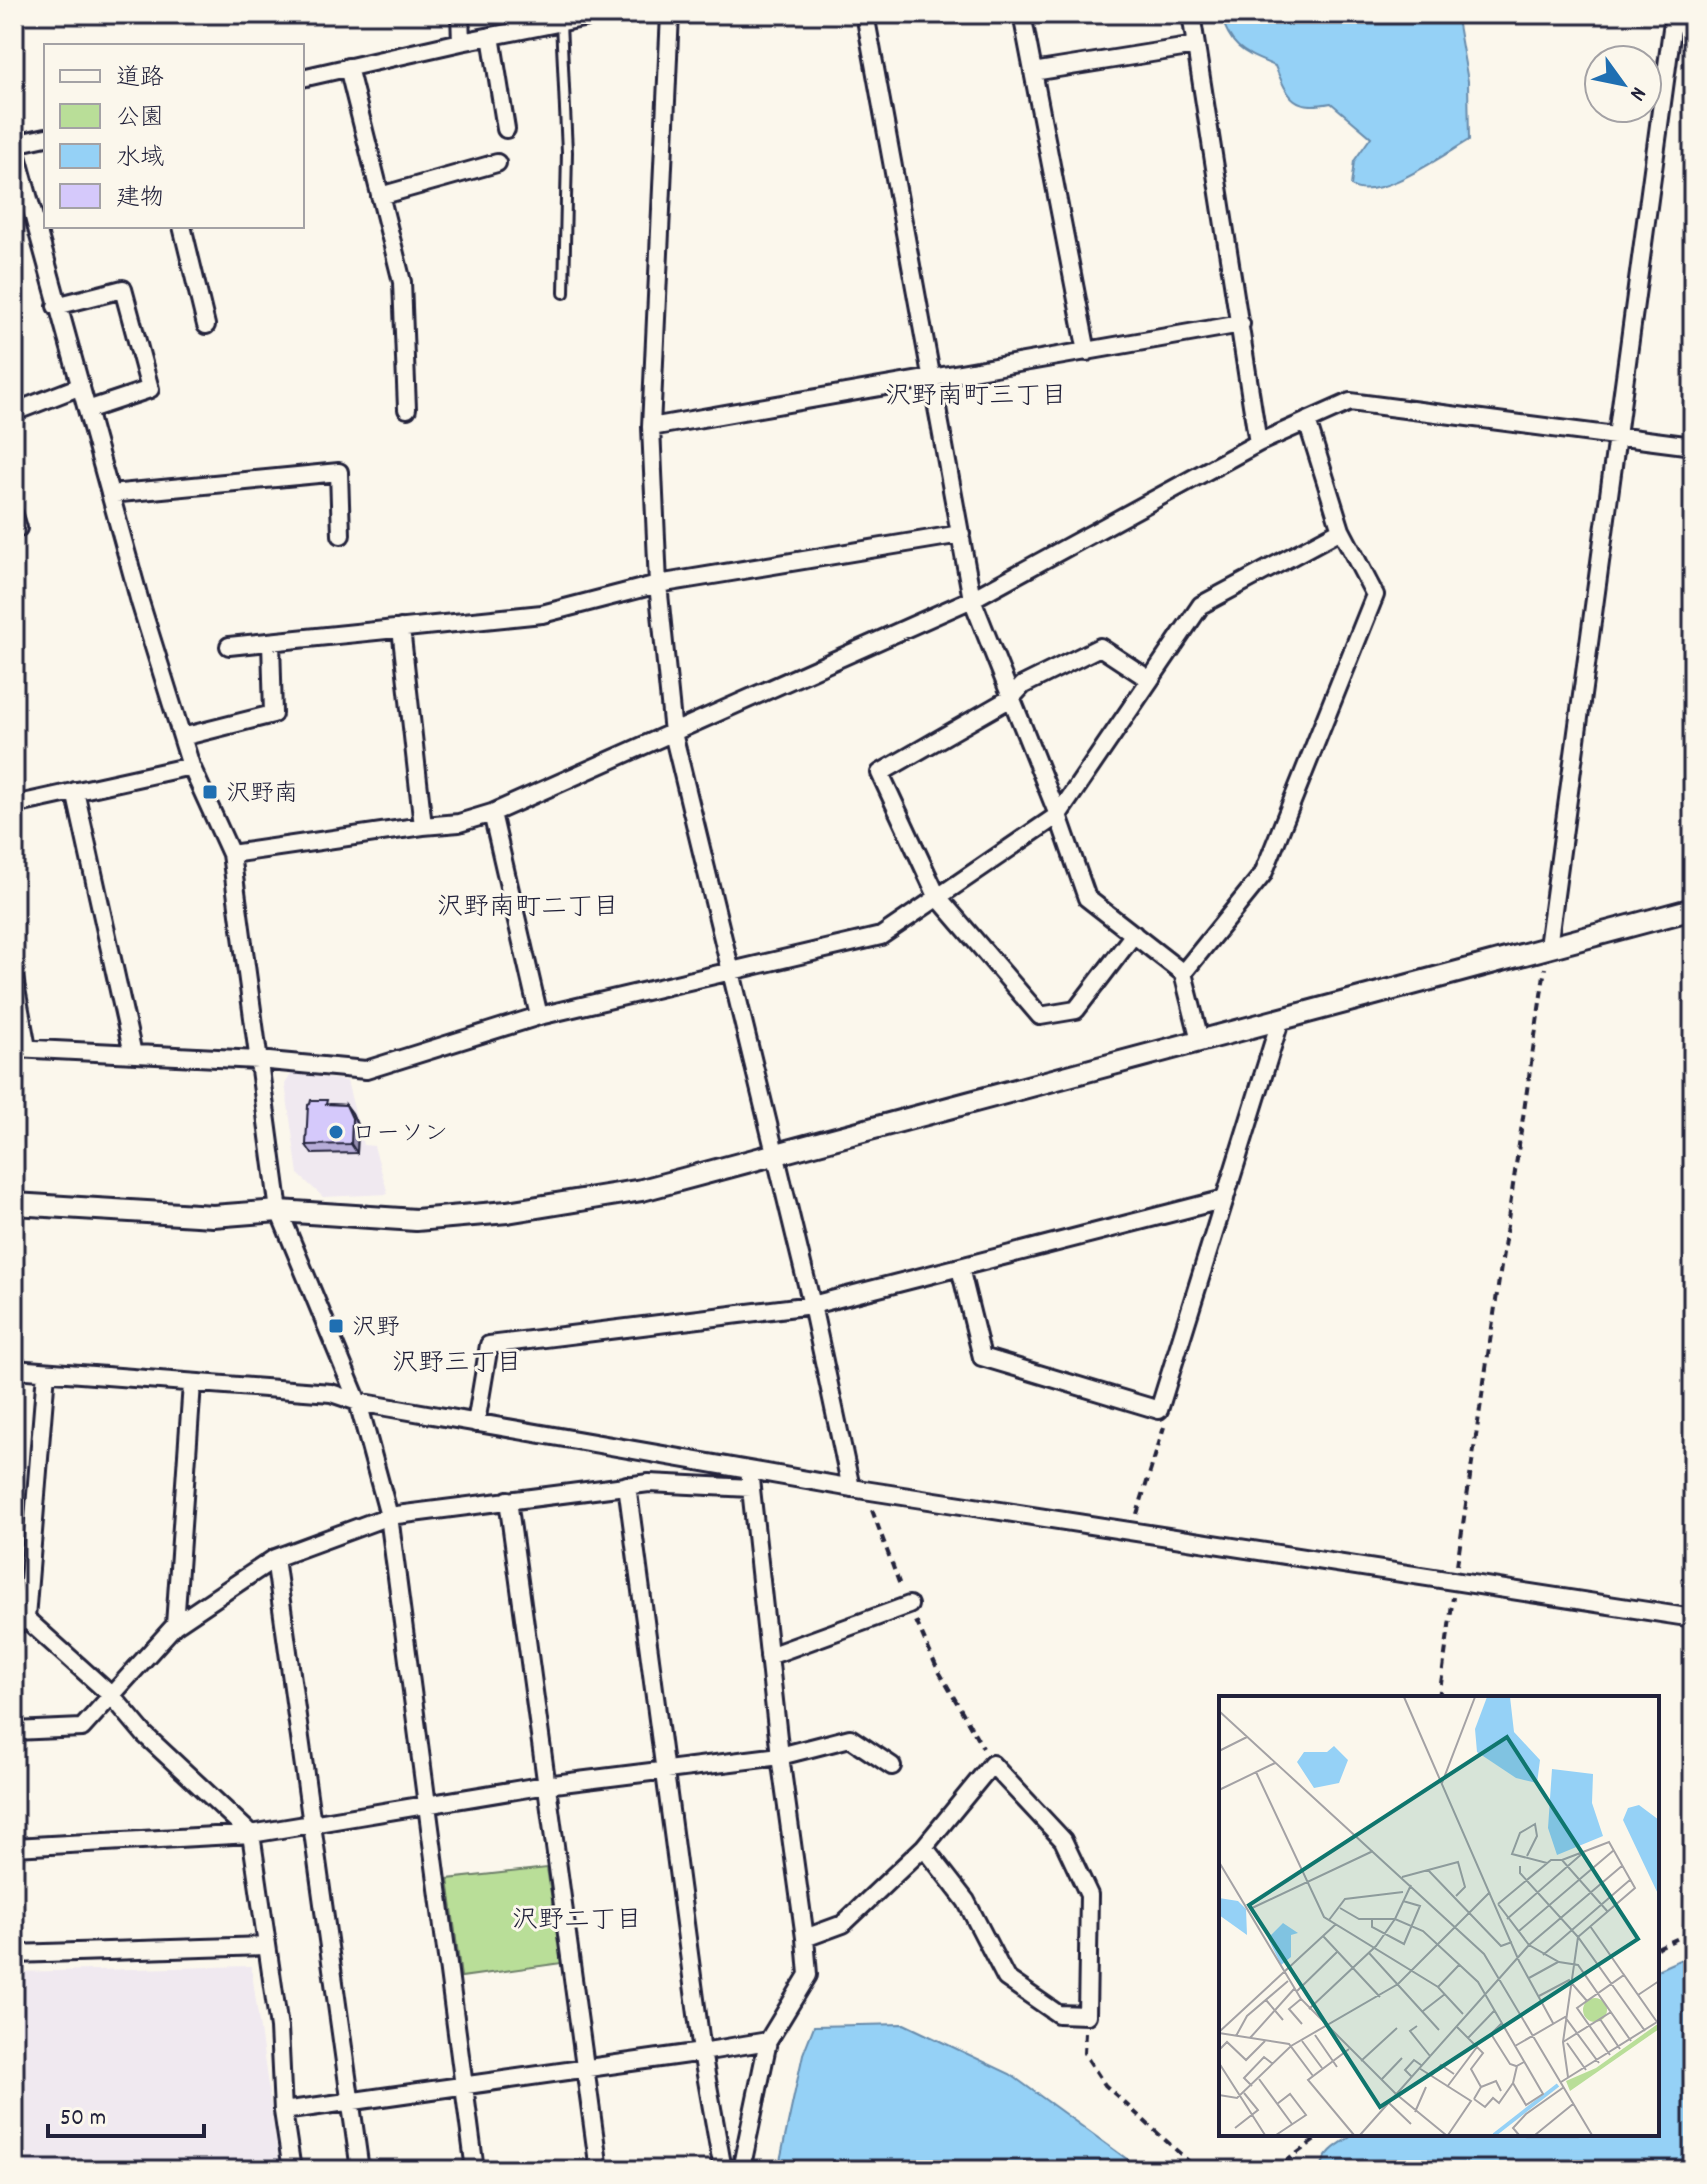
<svg xmlns="http://www.w3.org/2000/svg" width="1707" height="2184" font-family="Dekko,'Klee One',sans-serif">
<style>
.built{fill:#f0e9f0}
.green{fill:#b9de98;stroke:#6e806a;stroke-width:2}
.water{fill:#95d1f6;stroke:#678bab;stroke-width:2}
.lines{fill:none;stroke-linecap:round;stroke-linejoin:round}
.service-casing{stroke:#22223b;stroke-width:14}
.minor-casing{stroke:#22223b;stroke-width:22}
.tertiary-casing{stroke:#22223b;stroke-width:26}
.path{stroke:#22223b;stroke-width:4;stroke-dasharray:8 6;stroke-linecap:butt}
.service{stroke:#fbf7ec;stroke-width:8}
.minor{stroke:#fbf7ec;stroke-width:16}
.tertiary{stroke:#fbf7ec;stroke-width:20}
.wall{fill:#b7add8;stroke:#22223b;stroke-width:2}
.shaded-wall{fill:#958db0;stroke:#22223b;stroke-width:2}
.building{fill:#d5c9fb;stroke:#22223b;stroke-width:2}
.poi-dot{fill:#1f6fb2;stroke:#fbf7ec;stroke-width:3}
.labels{text-anchor:middle;stroke-width:6;stroke-linejoin:round;paint-order:stroke}
.poi-label{font-size:24px;fill:#22223b;stroke:#fbf7ec;text-anchor:start}
.neighbourhood-label{font-size:26px;fill:#22223b;stroke:#fbf7ec}
.inset-river{fill:none;stroke:#95d1f6;stroke-width:4}
.inset-road{fill:none;stroke:#a4a2a5;stroke-width:2}
.view{fill:#0f766e;fill-opacity:0.15;stroke:#0f766e;stroke-width:4}
.inset-edge{fill:none;stroke:#22223b;stroke-width:4}
</style>
<rect width="100%" height="100%" fill="#fbf7ec"/>
<filter id="ink" filterUnits="userSpaceOnUse"><feTurbulence type="fractalNoise" baseFrequency=".0125" numOctaves="2"/><feDisplacementMap in="SourceGraphic" scale="16" xChannelSelector="R" yChannelSelector="G"/><feConvolveMatrix kernelMatrix="1 2 1 2 8 2 1 2 1" color-interpolation-filters="sRGB"/></filter>
<g filter="url(#ink)">
<!-- built -->
<path class="built" d="M292,1073L347,1081L363,1145L374,1146L388,1194L323,1197L298,1174L285,1084Z
M251,1966L280,2170H14V1972Z"/>
<!-- green -->
<path class="green" d="M547,1868L562,1963L461,1977L448,1879Z"/>
<!-- water -->
<path class="water" d="M1220,14H1454L1457,19L1468,81L1469,140C1444,154 1377,203 1351,186L1354,161L1371,137L1331,103C1293,110 1289,99 1275,66C1243,52 1232,50 1220,14Z
M1693,1954V2170H1321C1323,2151 1341,2143 1355,2134H1657V1970Z
M904,2024L1010,2074L1142,2170H778L803,2054L814,2026Z"/>
<g class="lines">
<!-- service casing -->
<g class="service-casing">
<path id="service" d="M561,23L567,152L564,293"/>
</g>
<!-- minor casing -->
<g class="minor-casing">
<path id="minor" d="M460,14L461,42
M670,14L651,427L658,584L673,733L812,1305L851,1488
M1022,14L1087,352
M1191,14L1258,443
M491,36L506,129
M348,67L402,282L407,409
M1033,72L1195,46
M302,78L461,42L603,14
M14,144L46,137
M14,145L140,602L191,766L231,854L279,1211L358,1402L389,1516L475,2170
M380,196L497,163
M182,226L206,325
M56,306L123,289L150,389L87,410
M14,412L81,386
M651,427L1241,324
M110,494L339,472L341,535
M14,515L18,528L14,529
M401,628L423,826
M229,646L542,614L658,584L961,534
M182,737L273,714L271,642
M75,791L133,1054
M14,805L191,766
M492,813L539,1016
M231,854L423,826L459,823L492,813L972,599L1258,443L1350,402L1693,446
M1134,934L1076,1010L1040,1016L937,896L880,773L1011,698L1023,685L1100,647L1150,680
M1548,947L1674,14
M1183,973L1263,874L1375,595L1341,530L1307,421
M14,978L27,1048
M1200,1040L1183,973L1087,898L1058,815L1201,605L1341,530
M14,1048L258,1060L366,1070L539,1016L881,936L1058,815L972,599L865,14
M960,1268L982,1357L1159,1410L1281,1018
M14,1369L331,1393L358,1402L864,1490L1693,1618
M476,1423L489,1345L812,1305L1225,1199
M627,1485L702,2052L723,2170
M508,1500L599,2170
M275,1558L360,2170
M14,1608L113,1697L145,1735L251,1834L279,2028L283,2111L292,2170
M175,1625L192,1384
M14,1627L26,1618L46,1372
M769,1656L909,1605
M14,1731L82,1728L175,1625L275,1558L389,1516L649,1483L751,1488
M14,1847L251,1834L546,1785L780,1756L850,1738L892,1766
M805,1938L843,1924L924,1847L992,1764L1063,1840L1089,1895L1087,2015L1058,2014L1006,1978L966,1901L924,1847
M14,1954L266,1946
M283,2111L702,2052L768,2041L808,1975L805,1938L780,1756L749,1470
M741,2170L768,2041"/>
</g>
<!-- tertiary casing -->
<g class="tertiary-casing">
<path id="tertiary" d="M14,1204L213,1216L279,1211L416,1220L507,1212L642,1190L1693,909"/>
</g>
<!-- path -->
<path class="path" d="M872,1510L901,1588
M1137,1514L1164,1427
M1457,1565L1545,968
M916,1621L937,1668L983,1748
M1439,1698L1453,1597
M1657,1948L1683,1936L1693,1934
M1085,2032L1084,2053L1105,2085L1198,2170
M1280,2170L1277,2168L1323,2134"/>
<!-- service -->
<use href="#service" class="service"/>
<!-- minor -->
<use href="#minor" class="minor"/>
<!-- tertiary -->
<use href="#tertiary" class="tertiary"/>
</g>
<!-- wall -->
<path class="wall" d="M330,1104L346,1105L352,1113L358,1127L357,1153L312,1154L306,1145Z"/>
<!-- shaded-wall -->
<path class="shaded-wall" d="M346,1105L352,1113L358,1127L357,1153L351,1144Z"/>
<!-- building -->
<path class="building" d="M311,1100H327L326,1104L346,1105L352,1118L351,1144L306,1145L308,1105L310,1104Z"/>
</g>
<!-- markers -->
<g class="poi-dot">
<rect x="202" y="784" width="16" height="16" rx="4"/>
<circle cx="336" cy="1132" r="8"/>
<rect x="328" y="1318" width="16" height="16" rx="4"/>
</g>
<g class="labels">
<!-- poi labels -->
<g class="poi-label">
<text x="226" y="800">沢野南</text>
<text x="352" y="1140">ローソン</text>
<text x="352" y="1334">沢野</text>
</g>
<!-- neighbourhood labels -->
<g class="neighbourhood-label">
<text x="976" y="403">沢野南町三丁目</text>
<text x="528" y="914">沢野南町二丁目</text>
<text x="457" y="1370">沢野三丁目</text>
<text x="577" y="1927">沢野二丁目</text>
</g>
</g>
<!-- overview -->
<g transform="translate(1219 1696)">
<rect width="440" height="440" fill="#fbf7ec"/>
<path d="M364 314a12 12 0 1 1 24 0a12 12 0 1 1-24 0ZM440,327V333L351,395L347,385L377,372Z" fill="#b9de98"/>
<path d="M268,1H291L295,36L321,64L318,87L297,82L258,56L256,33ZM115,50L129,64L120,87L95,92L78,66L85,56H108ZM333,73L374,78L373,107L384,140L338,159L329,132ZM420,109L440,124V200L404,124L409,112ZM0,202L19,205L27,213L28,239L0,219ZM64,227L79,237L72,239V261L62,269L49,242Z" fill="#95d1f6"/>
<path class="inset-river" d="M275,439L339,389"/>
<path class="inset-road" d="M185,1L300,265L334,327M0,15L265,258L373,439M0,55L28,41M37,76L105,221L219,291L244,318M223,87L256,1M0,94L56,67M308,160L318,140L316,128L301,137L293,158L328,167M343,164L390,146L416,192L359,241L344,346L349,381M0,166L82,303L177,398L227,439M301,170V177L359,241L426,335M209,174L282,250L293,246M183,181L239,166L246,191L237,200M279,208L310,249L340,266L359,269L412,345M279,208L332,164H343L389,216M121,212L140,223H176L192,189M31,213L154,155M153,223V231L185,248L201,210L184,205M288,223L365,156M110,224L126,203L184,196M371,230L405,279M300,235L395,154M104,240L161,301M150,257L220,334M324,259L412,183M310,282L339,266M219,291L240,269M77,296L118,256M419,299L440,285M320,300L350,284L368,305M82,303L70,313L83,328M47,304L64,324M90,313L157,250L176,223L204,235L259,286L324,398L307,409L294,387L298,370L305,366M204,315L226,298M381,323L401,353M283,327L272,338L291,368L297,370M198,330L191,335L211,360M237,330L264,357L252,373L262,391L255,403M0,336L117,228M0,337L70,348L94,380M96,339L118,371M17,340L28,320L69,285M31,342L75,293M249,342L275,315M83,345L103,372M344,346L392,316M348,347L367,374M296,350L346,321L380,367M130,353L89,384L135,439M0,354L8,346L27,364L46,345M391,359L358,312L405,279L438,326M142,365L178,332M0,367L46,439M200,372L252,405L229,439M212,380L222,369L235,378M193,381L186,374L195,364L202,369M40,383L73,428M162,384L183,362M342,386L438,326M33,390L25,382L45,361L54,368M228,391L258,351M262,391L277,385L282,395M0,399L18,402L72,350L179,288L271,196M255,403L266,411L274,402L280,407L294,387M170,407L192,428M196,416L207,391M16,432L39,414L25,397M57,439L87,419L71,398L58,408M141,439L310,249L404,169M300,439L294,432L307,418L345,391M316,439L354,408"/>
<path class="view" d="M288,41L419,243L161,411L30,209Z"/>
<rect width="440" height="440" class="inset-edge"/>
</g>
<!-- margin -->
<rect width="1707" height="2184" fill="none" stroke="#fbf7ec" stroke-width="48"/>
<rect x="24" y="24" width="1659" height="2136" fill="none" stroke="#22223b" stroke-width="3" filter="url(#ink)"/>
<!-- legend -->
<rect x="44" y="44" width="260" height="184" fill="#fbf7ec" stroke="#a4a2a5" stroke-width="2"/>
<rect x="60" y="70" width="40" height="12" fill="#fbf7ec" stroke="#a4a2a5" stroke-width="2"/>
<text x="116" y="84" font-size="24" fill="#22223b">道路</text>
<rect x="60" y="104" width="40" height="24" fill="#b9de98" stroke="#a4a2a5" stroke-width="2"/>
<text x="116" y="124" font-size="24" fill="#22223b">公園</text>
<rect x="60" y="144" width="40" height="24" fill="#95d1f6" stroke="#a4a2a5" stroke-width="2"/>
<text x="116" y="164" font-size="24" fill="#22223b">水域</text>
<rect x="60" y="184" width="40" height="24" fill="#d5c9fb" stroke="#a4a2a5" stroke-width="2"/>
<text x="116" y="204" font-size="24" fill="#22223b">建物</text>
<!-- north arrow -->
<g transform="translate(1623 84) rotate(123)"><circle r="38" fill="#fbf7ec" stroke="#a4a2a5" stroke-width="2"/>
<path d="M0-6L14 30L0 20L-14 30Z" fill="#1f6fb2"/>
<text y="-12" font-size="22" font-weight="bold" text-anchor="middle" fill="#22223b">N</text>
</g>
<!-- scale -->
<path d="M48 2124v12h156v-12" fill="none" stroke="#22223b" stroke-width="4"/>
<text x="60" y="2124" font-size="24" fill="#22223b" stroke="#fbf7ec" stroke-width="6" paint-order="stroke">50 m</text>
</svg>
